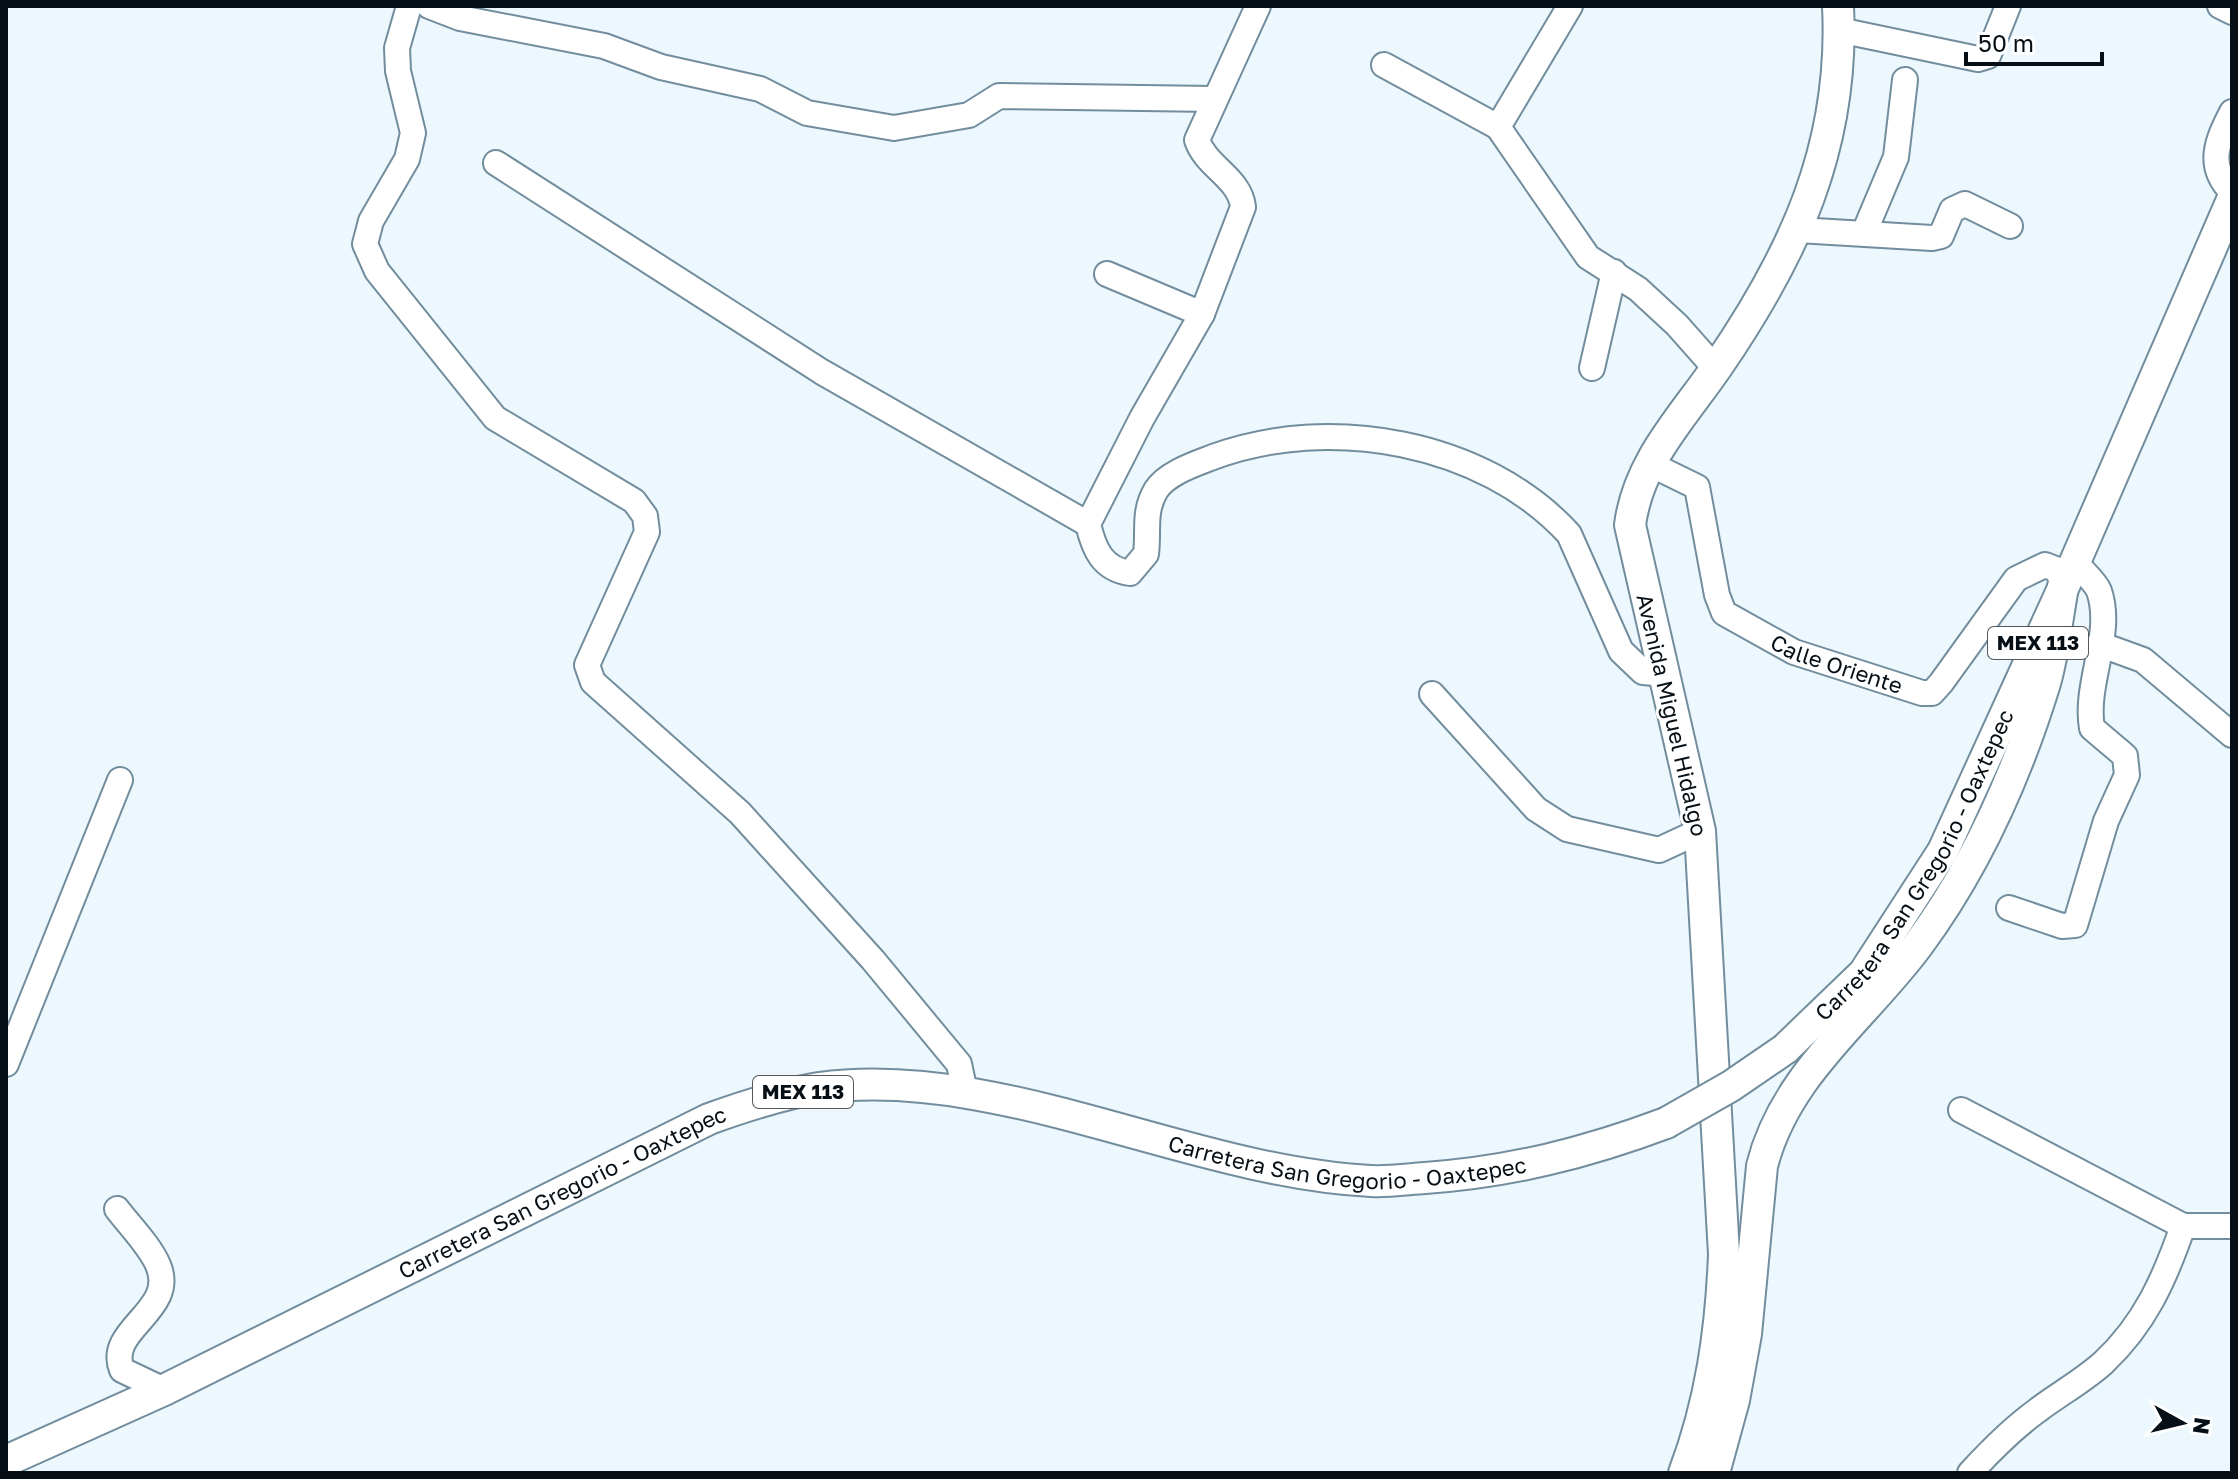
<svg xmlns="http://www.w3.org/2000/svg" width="2238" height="1479" font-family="'Golos Text',sans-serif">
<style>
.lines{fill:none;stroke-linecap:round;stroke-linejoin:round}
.minor-casing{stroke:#728d9d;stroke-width:28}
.major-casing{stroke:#728d9d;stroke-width:34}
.minor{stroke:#fff;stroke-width:24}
.major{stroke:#fff;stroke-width:30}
.major-bridge-casing{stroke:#728d9d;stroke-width:34;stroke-linecap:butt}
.major-bridge{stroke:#fff;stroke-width:30}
.labels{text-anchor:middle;stroke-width:6;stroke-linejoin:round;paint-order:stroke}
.shield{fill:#fff;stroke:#51575b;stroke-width:2}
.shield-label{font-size:20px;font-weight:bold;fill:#060f15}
.street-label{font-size:22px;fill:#060f15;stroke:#fff}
</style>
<rect width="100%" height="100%" fill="#ecf7fe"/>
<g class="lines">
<!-- minor casing -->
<g class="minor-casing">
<g id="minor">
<path d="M409,6L397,48L398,71L413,133L407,159L371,221L365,244L377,271L495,418L634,501L645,516L647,532L587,665L593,682L740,813L873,960L959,1064L965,1092"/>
<path d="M429,6L460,18L604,46L661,67L760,89L807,113L894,128L969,115L999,96L1214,99"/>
<path d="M1258,6L1197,140C1206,167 1240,178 1243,207L1202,314L1142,418L1088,524C1094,549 1102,569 1130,573L1146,554C1149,530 1143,512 1156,490C1167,473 1195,464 1213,457C1329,414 1484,441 1569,534L1621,651L1643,672L1665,674"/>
<path d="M1570,6L1498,127L1588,257L1638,289L1677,325L1716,369"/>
<path d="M2220,6L2232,12"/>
<path d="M1839,30L1978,59L1988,56L2008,6"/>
<path d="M1384,65L1498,127"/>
<path d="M2232,112C2217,141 2206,166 2232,192"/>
<path d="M496,163L822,372L1088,524"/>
<path d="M1798,230L1932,238L1941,236L1952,210L1965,204L2010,226"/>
<path d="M1864,233L1896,157L1905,80"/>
<path d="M1107,274L1202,314"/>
<path d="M1592,368L1614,272"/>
<path id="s1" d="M1648,463L1697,487L1717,595L1724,613L1794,652L1922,693H1932L1941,683L2016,579L2045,565L2058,570L2063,587"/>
<path d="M2099,644L2143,660L2232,735"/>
<path d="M1432,694L1536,809L1567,829L1659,850L1700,831"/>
<path d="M2009,908L2062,926L2075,925L2106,821L2127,775L2125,756L2092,728C2084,684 2114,634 2099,591C2095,581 2082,571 2075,562"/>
<path d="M6,1064L120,780"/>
<path d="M1961,1110L2183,1226H2232"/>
<path d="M117,1209C130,1226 150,1246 158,1265C178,1311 105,1329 122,1370L164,1390"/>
<path d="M1970,1473C1991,1450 2013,1428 2038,1410C2059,1394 2083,1381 2103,1363C2145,1324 2165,1278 2183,1226"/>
</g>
</g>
<!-- major casing -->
<g class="major-casing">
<g id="major">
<path id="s2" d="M1785,1049L1864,973L1943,851L2075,562L2232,200"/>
<path id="s3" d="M6,1461L164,1390L709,1119C745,1106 781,1094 819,1088C1000,1064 1189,1172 1371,1181C1389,1182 1408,1179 1425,1178C1510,1172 1586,1153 1666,1123"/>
<path d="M1684,1473C1711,1402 1721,1330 1724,1254L1700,831L1630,525C1638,462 1682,418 1717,367C1794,255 1845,146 1838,6"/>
<path d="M1714,1473L1734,1400L1746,1334L1762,1166C1785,1074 1864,1018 1918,945C1975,868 2017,774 2045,683C2054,652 2057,619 2063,587"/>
</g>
</g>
<!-- minor -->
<use href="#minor" class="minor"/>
<!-- major -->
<use href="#major" class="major"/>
<!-- major-bridge casing -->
<g class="major-bridge-casing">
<path id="major-bridge" d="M1666,1123L1731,1086L1785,1049"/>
</g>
<!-- major-bridge -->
<use href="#major-bridge" class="major-bridge"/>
</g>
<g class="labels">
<!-- shield labels -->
<g class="shield">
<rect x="1988" y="627" width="100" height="32" rx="6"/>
<rect x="753" y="1076" width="100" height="32" rx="6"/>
</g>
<g class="shield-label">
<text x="2038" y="650">MEX 113</text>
<text x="803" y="1099">MEX 113</text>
</g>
<!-- street labels -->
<g class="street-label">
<text dy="8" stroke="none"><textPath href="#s1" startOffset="308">Calle Oriente</textPath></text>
<text transform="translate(1672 715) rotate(77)" y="8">Avenida Miguel Hidalgo</text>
<text dy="8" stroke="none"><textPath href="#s2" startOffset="228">Carretera San Gregorio - Oaxtepec</textPath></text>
<text dy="8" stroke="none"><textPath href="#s3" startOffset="1434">Carretera San Gregorio - Oaxtepec</textPath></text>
<text dy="8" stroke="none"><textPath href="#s3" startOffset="618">Carretera San Gregorio - Oaxtepec</textPath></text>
</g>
</g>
<!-- border -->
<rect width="2238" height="1479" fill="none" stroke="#060f15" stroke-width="16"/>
<!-- north arrow -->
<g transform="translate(2182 1423) rotate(98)" stroke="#ffffff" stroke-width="6" paint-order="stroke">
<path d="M0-6L14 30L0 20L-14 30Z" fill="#060f15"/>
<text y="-12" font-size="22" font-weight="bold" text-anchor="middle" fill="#060f15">N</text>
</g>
<!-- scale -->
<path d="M1966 52v12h136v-12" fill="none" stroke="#060f15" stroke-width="4"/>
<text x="1978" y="52" font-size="24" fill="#060f15" stroke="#ffffff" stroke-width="6" paint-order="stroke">50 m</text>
</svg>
